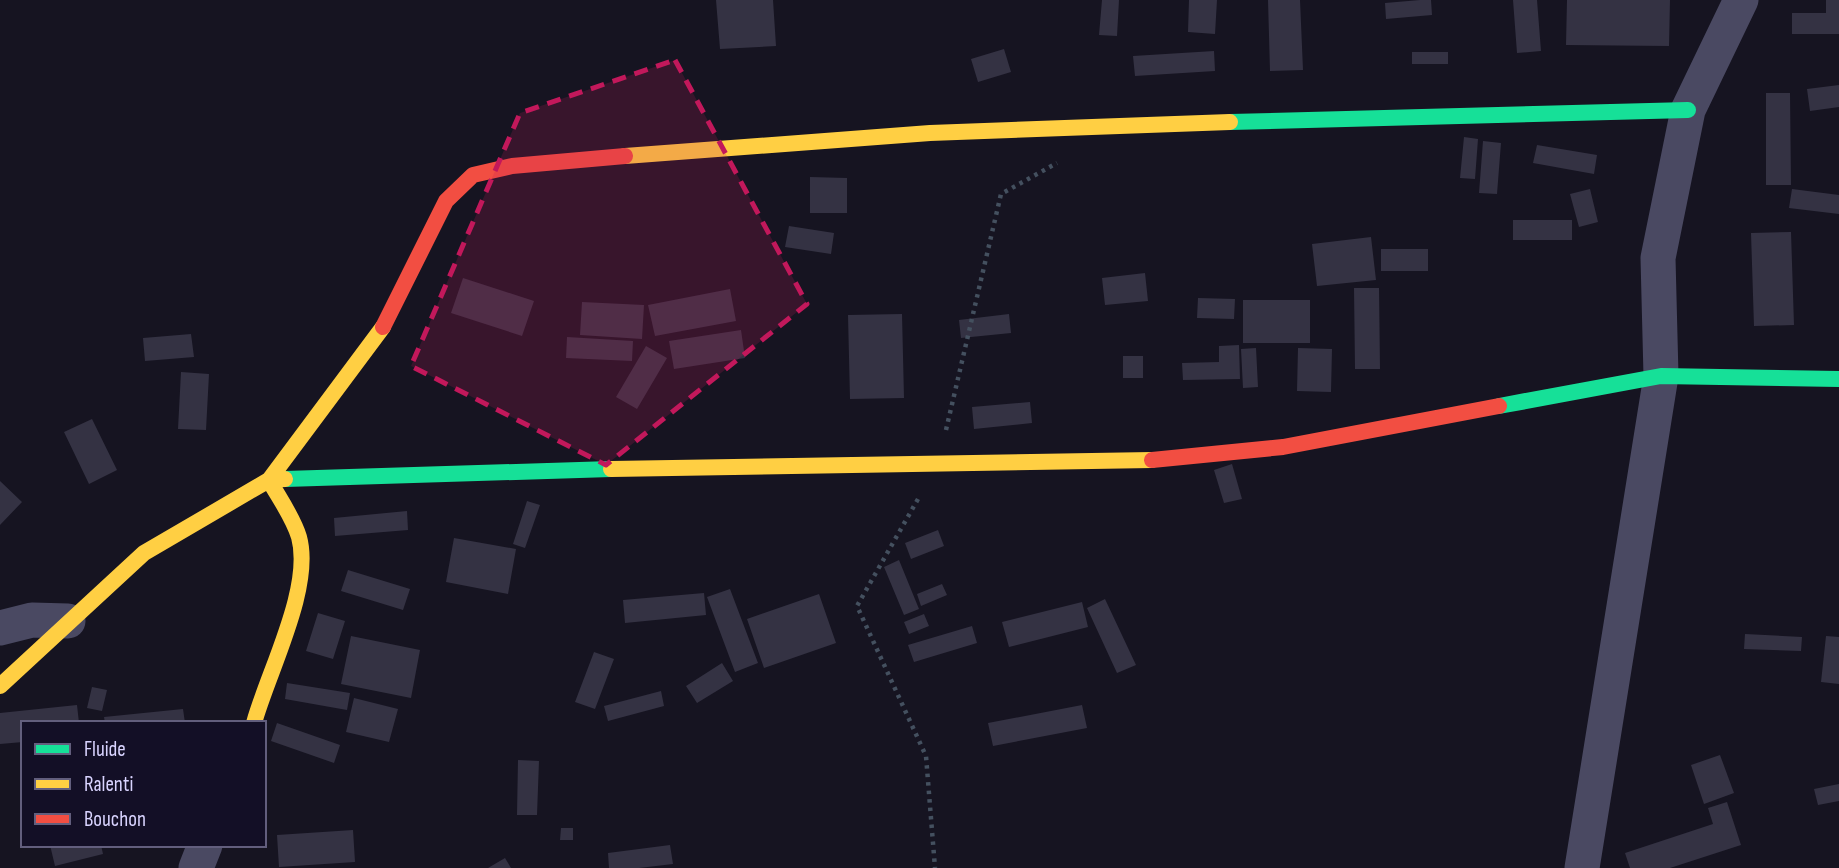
<svg xmlns="http://www.w3.org/2000/svg" width="1839" height="868" font-family="'Sofia Sans Condensed',sans-serif">
<style>
.building{fill:#343243}
.lines{fill:none;stroke-linecap:round;stroke-linejoin:round}
.path{stroke:#44505f;stroke-width:4.5;stroke-dasharray:3.5 5;stroke-linecap:butt}
.street{stroke:#4a4962;stroke-width:35}
.fast{stroke:#16e098;stroke-width:16}
.slow{stroke:#ffcf43;stroke-width:16}
.jam{stroke:#f24e42;stroke-width:16}
.marked{fill:#c2185b;fill-opacity:0.2;stroke:#c2185b;stroke-width:5;stroke-dasharray:14 9;stroke-linejoin:round}
</style>
<rect width="100%" height="100%" fill="#161421"/>
<!-- building -->
<path class="building" d="M716,0H773L776,46L720,49Z
M1102,0H1119L1117,36L1099,35Z
M1189,0H1217L1215,34L1188,32Z
M1268,0H1300L1303,70L1270,71Z
M1420,0H1431L1432,15L1386,19L1385,3Z
M1513,0H1537L1541,51L1517,53Z
M1567,0H1670L1669,46L1566,45Z
M1826,0H1839V34H1792V13H1826Z
M1004,49L1011,72L978,82L971,59Z
M1214,51L1215,71L1135,76L1133,56Z
M1412,52H1448V64H1412Z
M1839,85V107L1810,111L1807,89Z
M1766,93H1790L1791,185H1766Z
M1464,137L1478,139L1475,179L1460,178Z
M1483,141L1501,143L1497,194L1479,193Z
M1537,145L1597,155L1594,174L1533,163Z
M810,177L847,178V213H810Z
M1590,189L1598,222L1579,227L1570,194Z
M1792,189L1839,195V214L1789,208Z
M1513,220H1572V240H1513Z
M789,226L834,233L831,254L785,247Z
M1791,232L1794,325L1754,326L1751,233Z
M1371,237L1376,280L1317,286L1312,244Z
M1381,249H1428V271H1381Z
M1145,273L1148,301L1105,305L1102,278Z
M463,278L534,301L522,336L451,313Z
M1354,288H1379L1380,369H1355Z
M730,289L736,321L655,336L648,305Z
M1198,298L1235,299L1234,319L1197,318Z
M1243,300H1310V343H1243Z
M582,302L644,305L642,339L580,335Z
M902,314L904,398L850,399L848,315Z
M1009,314L1011,333L961,338L959,320Z
M741,330L745,358L674,369L669,341Z
M191,334L194,357L145,361L143,338Z
M567,337L633,341L632,361L566,358Z
M1239,345L1240,379L1183,380L1182,363L1219,362V346Z
M646,346L667,358L637,409L616,397Z
M1256,348L1258,387L1243,388L1241,349Z
M1298,348L1332,349L1331,392L1297,391Z
M1123,356H1143V378H1123Z
M181,372L209,374L206,430L178,429Z
M1030,402L1032,423L974,429L972,407Z
M92,419L117,470L89,484L64,432Z
M1232,464L1242,499L1224,503L1214,470Z
M0,481L22,502L0,525Z
M527,501L540,505L525,548L513,544Z
M407,511L408,530L335,536L334,518Z
M938,530L944,546L911,559L905,543Z
M454,538L516,549L508,594L446,582Z
M899,560L919,609L904,615L884,567Z
M348,570L410,589L403,610L341,591Z
M942,584L947,595L921,606L917,594Z
M730,589L758,663L735,672L707,597Z
M704,593L706,615L625,623L623,600Z
M819,594L836,643L764,668L747,619Z
M1105,599L1136,665L1117,673L1087,608Z
M1082,602L1088,627L1009,647L1002,622Z
M318,613L345,621L333,659L306,651Z
M924,614L929,626L909,634L904,622Z
M972,626L977,643L914,662L908,645Z
M1745,634L1802,637L1801,651L1744,649Z
M351,636L420,650L411,698L341,684Z
M1826,636L1839,637V684L1821,682Z
M594,652L614,659L595,709L575,702Z
M722,663L733,681L697,703L686,686Z
M287,683L350,693L347,710L285,699Z
M92,687L107,690L102,711L87,708Z
M661,691L664,706L608,721L604,706Z
M354,698L398,709L389,742L346,732Z
M77,705L79,723H23V742L0,744V713Z
M1082,705L1087,728L993,746L988,723Z
M183,709L185,723H105L104,717Z
M277,723L340,745L334,763L271,741Z
M1720,755L1734,793L1704,804L1691,765Z
M518,760L539,761L537,815H517Z
M1839,784V801L1818,805L1814,789Z
M1727,802L1741,845L1670,868H1630L1625,853L1713,824L1708,808Z
M561,828H573V840H560Z
M353,830L355,862L279,867L277,835Z
M50,845H101L103,854L55,866Z
M670,845L673,864L639,868H609L608,853Z
M505,858L511,868H488Z"/>
<g class="lines">
<!-- path -->
<path class="path" d="M946,430L1001,194L1057,163
M918,499L857,606L926,756L935,868"/>
<!-- street -->
<path class="street" d="M0,628L32,620L68,621
M196,868L205,845
M1582,868L1661,376L1658,258L1688,110L1741,0"/>
<!-- fast -->
<path class="fast" d="M1230,122L1688,110
M1499,406L1661,376L1839,379
M285,479L611,469"/>
<!-- slow -->
<path class="slow" d="M625,156L930,133L1230,122
M611,469L1152,460
M0,686L144,553L269,480L383,327
M254,723C268,672 313,588 299,537C293,517 279,498 269,480L285,479"/>
<!-- jam -->
<path class="jam" d="M383,327L446,201L473,175L512,166L625,156
M1152,460L1283,447L1499,406"/>
</g>
<!-- marked area -->
<path class="marked" d="M675,60L807,304L606,465L411,366L520,113Z"/>
<!-- legend -->
<rect x="21" y="721" width="245" height="126" fill="#130f26" stroke="#625e7d" stroke-width="2"/>
<rect x="35" y="744" width="35" height="10" fill="#16e098" stroke="#625e7d" stroke-width="2"/>
<text x="84" y="756" font-size="21" fill="#d9d4ff">Fluide</text>
<rect x="35" y="779" width="35" height="10" fill="#ffcf43" stroke="#625e7d" stroke-width="2"/>
<text x="84" y="791" font-size="21" fill="#d9d4ff">Ralenti</text>
<rect x="35" y="814" width="35" height="10" fill="#f24e42" stroke="#625e7d" stroke-width="2"/>
<text x="84" y="826" font-size="21" fill="#d9d4ff">Bouchon</text>
</svg>
